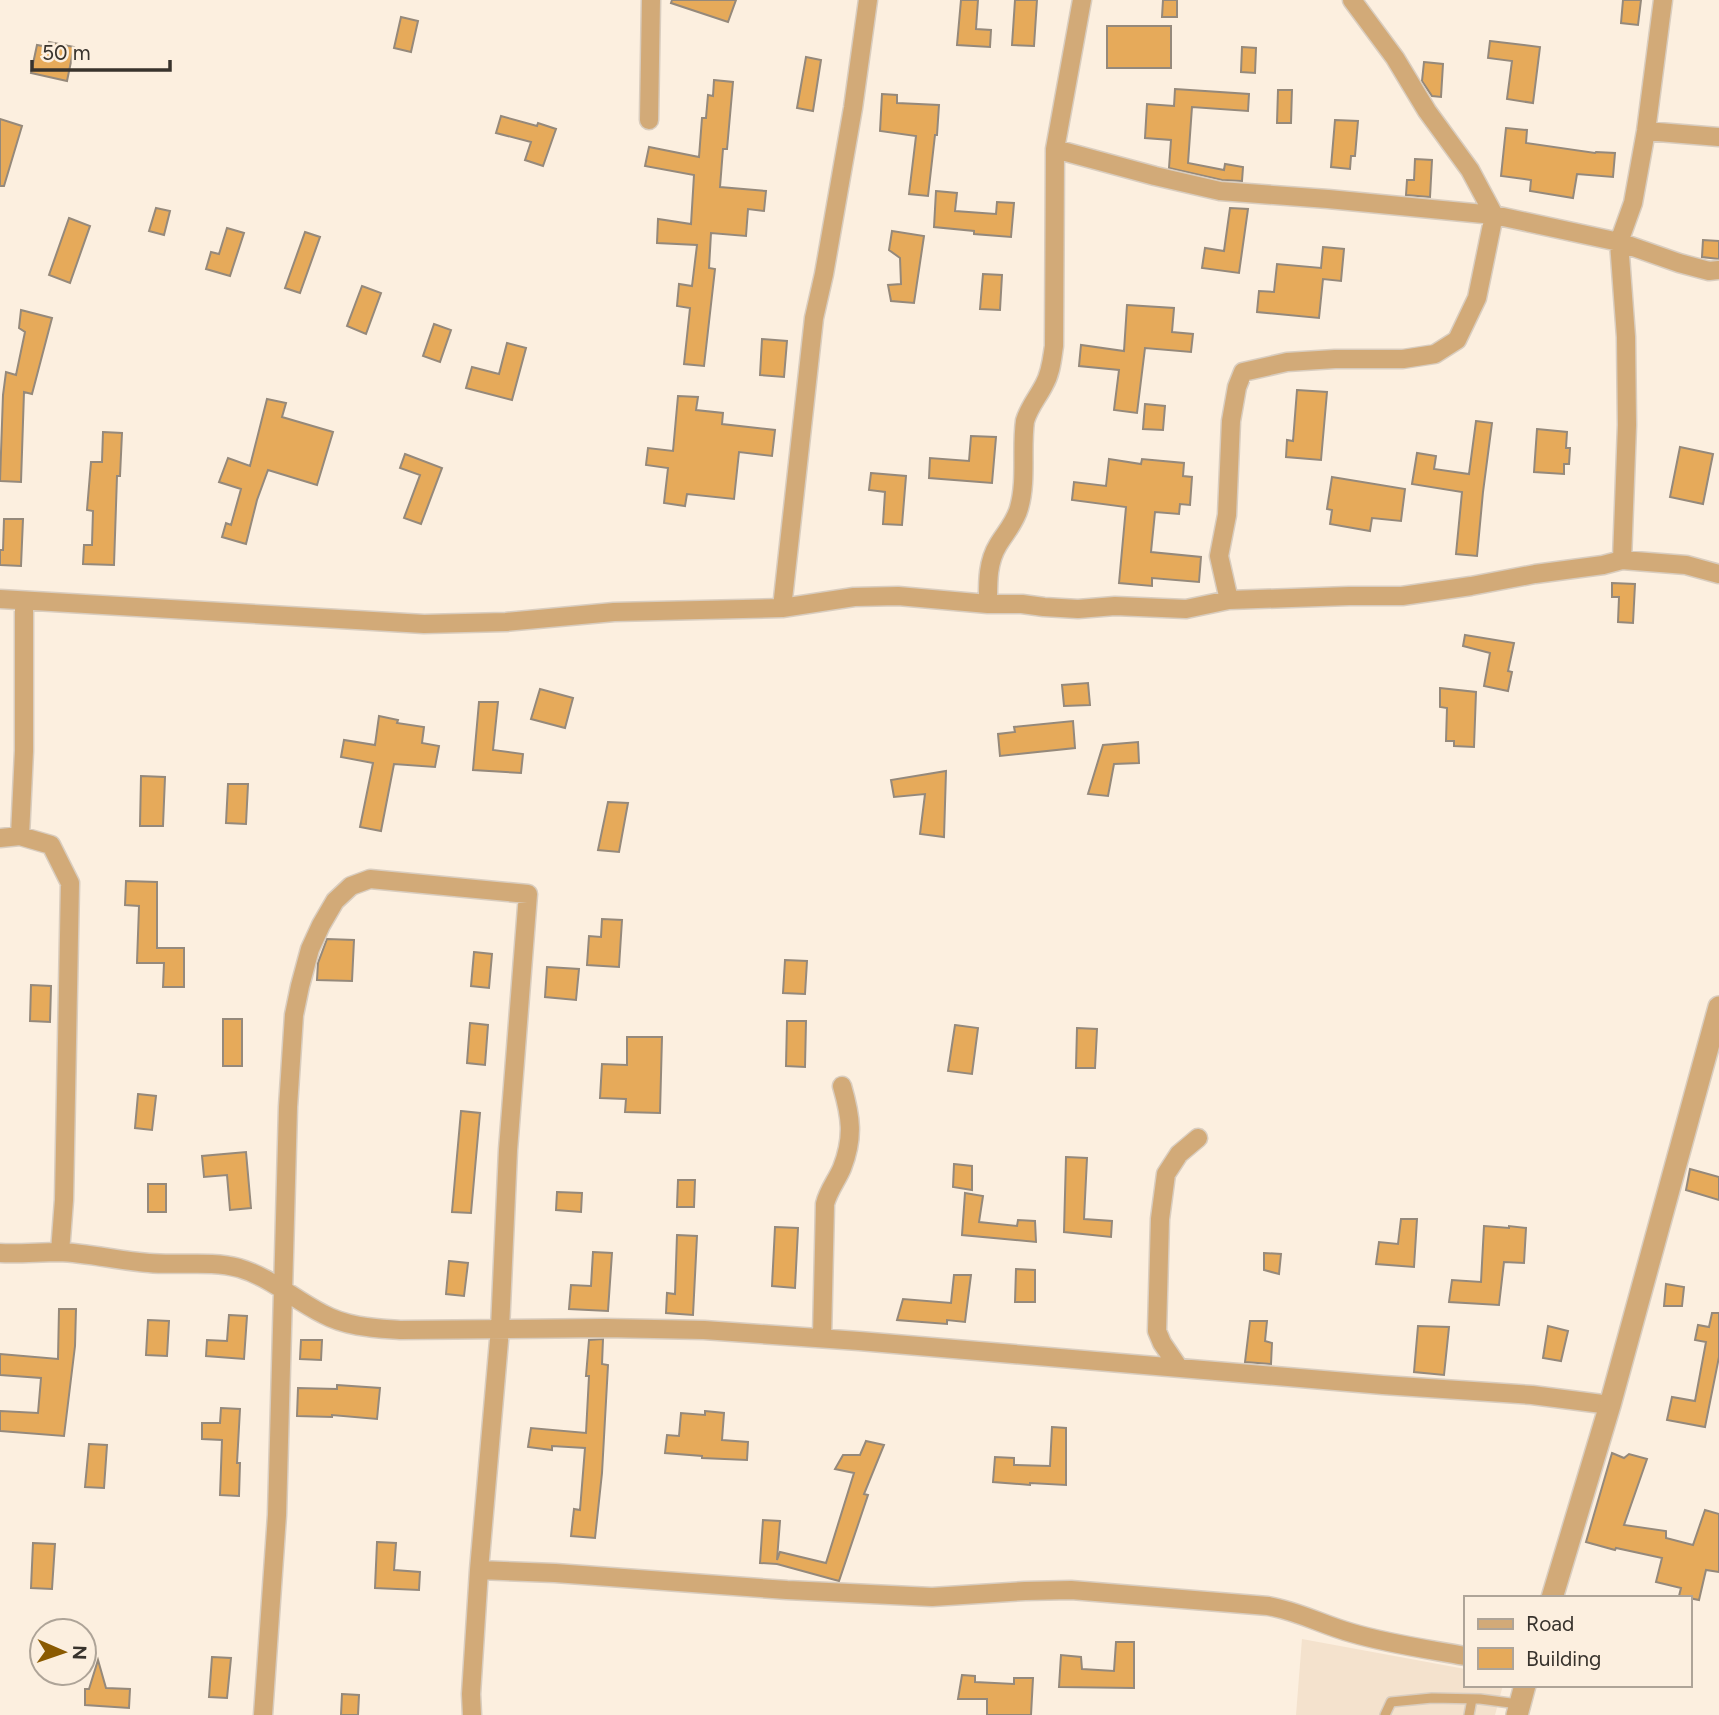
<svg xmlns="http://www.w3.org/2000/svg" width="1719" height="1715" font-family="Figtree,sans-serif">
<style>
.built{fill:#f4e2cd}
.building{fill:#e6aa5a;stroke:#95897b;stroke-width:2}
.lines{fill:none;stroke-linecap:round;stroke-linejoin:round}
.service-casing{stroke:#d9cdbf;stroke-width:12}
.minor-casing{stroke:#d9cdbf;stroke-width:21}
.tertiary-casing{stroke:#d9cdbf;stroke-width:24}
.service{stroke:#d2aa78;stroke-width:9}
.minor{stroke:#d2aa78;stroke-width:18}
.tertiary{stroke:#d2aa78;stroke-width:21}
</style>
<rect width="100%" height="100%" fill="#fcefdf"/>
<!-- built -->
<path class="built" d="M1302,1639L1465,1669V1685H1503L1495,1715H1296Z"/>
<!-- building -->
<path class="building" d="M672,0H736L728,22L671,3Z
M961,0H978L976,29L991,30L990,47L957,45Z
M1015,0H1037L1034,46L1012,45Z
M1163,0H1177V17H1162Z
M1623,0H1641L1638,25L1621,23Z
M401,17L418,21L411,52L394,48Z
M1107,26H1171V68H1107Z
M1490,41L1540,47L1533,103L1507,99L1512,61L1488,58Z
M49,42L74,47L67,81L31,73L37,45L48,47Z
M1242,47L1256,48L1255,73L1241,72Z
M806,57L821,60L813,111L797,108Z
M1424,62L1443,64L1441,97L1432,96L1422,81Z
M714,80L733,82L727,149H723L720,187L766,191L764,211L748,209L746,236L711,233L709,268L715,269L704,366L684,364L690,308L677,306L679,284L692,286L697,245L657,243L658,219L691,224L694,175L645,166L649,147L699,157L702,118H706L708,95L713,96Z
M1175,89L1249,94L1248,111L1192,107L1188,163L1224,170L1225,164L1243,167L1242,181L1222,180L1169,168L1171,140L1145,138L1147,104L1174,106Z
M1278,90H1292L1291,123H1277Z
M882,94L897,95V103L939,105L937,135H935L928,196L909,194L916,136L880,131Z
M501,116L537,126L538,123L556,129L543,166L525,160L531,142L496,133Z
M0,119L22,126L4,186H0Z
M1335,120L1358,121L1355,156H1351L1350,169L1331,167Z
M1506,128L1527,130L1526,143L1595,153L1596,152L1615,153L1613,177L1577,174L1573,198L1530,191L1531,180L1501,176Z
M1415,159L1432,160L1430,197L1406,195L1407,180H1414Z
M936,191L957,193L955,211L996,214L997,202L1014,203L1011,237L974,234V231L934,227Z
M156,208L170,211L164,235L149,231Z
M1230,208L1248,209L1239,273L1202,268L1205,248L1224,251Z
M69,218L90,226L70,283L49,275Z
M227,228L244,233L230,276L206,269L211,252L219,254Z
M892,231L924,236L914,303L891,301L888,285L901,284L900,258L889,250Z
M305,232L320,237L300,293L285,288Z
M1703,240L1719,241V259L1702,257Z
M1323,247L1344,249L1341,281L1323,279L1319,318L1257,312L1259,291L1274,292L1277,264L1321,268Z
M983,274L1002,275L1000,310L980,309Z
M362,286L381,293L366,334L347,326Z
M1127,305L1174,308L1172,332L1193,334L1191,352L1145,348L1137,413L1114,410L1119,370L1079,366L1081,345L1124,351Z
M21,310L52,318L32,394L24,392L21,482L0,481L3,395L6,372L16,375L25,332L19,328Z
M434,324L451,330L440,362L423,356Z
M762,339L787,341L784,377L760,375Z
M507,343L526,348L512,400L466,388L472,367L499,374Z
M1297,390L1327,392L1321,460L1286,457L1287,440L1293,441Z
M678,396L698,397L696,410L723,413L722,424L775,430L772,456L739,452L734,499L687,494L685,506L664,503L668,468L646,465L648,448L673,451Z
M267,399L286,403L282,417L333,432L317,485L268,470L257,500L246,544L222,537L226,523L231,525L241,489L219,482L228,458L250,466Z
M1145,404L1165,406L1163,430L1143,429Z
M1476,421L1492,423L1483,492L1477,556L1456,554L1462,492L1412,484L1417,453L1436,456L1434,469L1469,474Z
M1537,429L1567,432L1566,448H1570L1569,464H1564V474L1534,472Z
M103,432L122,433L120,476H117L114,565L83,564L84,545H92L93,511L87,510L91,462H102Z
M971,436L996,437L992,483L929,478L930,458L969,461Z
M1680,447L1713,454L1703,504L1670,497Z
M405,454L442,468L421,524L404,518L420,475L400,468Z
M1109,459L1141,464L1142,459L1184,463L1183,476L1192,477L1190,505L1180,504L1179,514L1155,512L1151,552L1201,557L1199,582L1152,578V586L1119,583L1126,507L1072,500L1074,482L1106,486Z
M871,473L906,476L902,525L883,524L885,492L869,490Z
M1332,477L1405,489L1401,521L1372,518L1370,531L1330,524L1332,510L1327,509Z
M4,519H23L21,566L0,565V550H3Z
M1612,583L1635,584L1633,623L1618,622L1619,597H1612Z
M1465,635L1514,643L1508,671L1512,672L1508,691L1484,686L1490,653L1463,646Z
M1088,683L1090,705L1064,706L1062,685Z
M1440,688L1476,692L1474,747L1454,746V741H1446L1447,708L1440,707Z
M540,689L573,698L565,728L531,719Z
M479,702H498L493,750L523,754L521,773L473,770Z
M379,716L398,720L397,723L424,727L422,743L439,746L435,767L394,764L381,831L360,827L373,763L341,757L344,740L375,745Z
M1073,721L1075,748L1000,756L998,734L1015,732L1014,727Z
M1138,742L1139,763L1114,764L1108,796L1088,794L1103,745Z
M946,771L944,837L920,834L925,794L894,797L891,780Z
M141,776L165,777L163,826H140Z
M228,784H248L246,824L226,823Z
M608,802L628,803L619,852L598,850Z
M126,881L157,882V948H184V987H163L164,963H137L139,906L125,905Z
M602,919L622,920L619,967L587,965L589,936L601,937Z
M327,939L354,940L352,981L317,980L318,963Z
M474,952L492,954L489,988L471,986Z
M785,960L807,961L805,994L783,993Z
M547,967L579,969L576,1000L545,997Z
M31,985L51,986L50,1022L30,1021Z
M223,1019H242V1066H223Z
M787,1021H806L805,1067L786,1066Z
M470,1023L488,1025L485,1065L467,1063Z
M955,1025L978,1028L972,1074L948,1071Z
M1077,1028L1097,1029L1095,1068H1076Z
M627,1037H662L660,1113L625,1112L626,1099L600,1098L602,1064L627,1065Z
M138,1094L156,1096L152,1130L135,1128Z
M461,1111L480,1113L471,1213L452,1212Z
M246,1152L251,1208L230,1210L227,1175L204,1177L202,1156Z
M1066,1157L1087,1158L1084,1219L1112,1221L1111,1237L1064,1232Z
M954,1164L972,1166V1190L953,1187Z
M1690,1169L1719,1177V1200L1686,1190Z
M678,1180H695L694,1207H677Z
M148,1184H166V1212H148Z
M557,1192L582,1193L581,1212L556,1210Z
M965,1193L983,1196L979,1222L1017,1226L1018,1220L1035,1221L1036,1242L962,1235Z
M1401,1219H1417L1414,1267L1376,1264L1379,1242L1398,1244Z
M1484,1226L1509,1228V1226L1526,1228L1524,1263L1504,1262L1499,1305L1449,1302L1452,1280L1481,1282Z
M775,1227L798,1228L795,1288L772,1286Z
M677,1235L697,1236L693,1315L666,1313L667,1293L675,1294Z
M593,1252L612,1253L608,1311L569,1309L571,1285L591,1286Z
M1264,1253L1281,1254L1279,1274L1264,1270Z
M449,1261L468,1263L464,1296L446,1294Z
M1016,1269L1035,1270V1302H1015Z
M954,1275H971L965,1322L947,1320V1324L897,1320L903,1299L951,1303Z
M1666,1284L1684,1287L1682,1306H1664Z
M59,1309H76L75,1346L64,1436L0,1431V1411L38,1413L41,1378L0,1375V1354L58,1359Z
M1712,1313H1719V1357L1705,1427L1667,1420L1672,1397L1695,1401L1706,1342L1695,1340L1698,1325L1709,1327Z
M229,1315L247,1316L244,1359L206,1356L207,1340L227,1341Z
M148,1320L169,1321L167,1356L146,1355Z
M1250,1321H1267L1265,1341L1272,1343L1271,1364L1245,1362Z
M1418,1326L1449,1327L1444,1375L1414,1372Z
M1548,1326L1568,1331L1561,1361L1543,1358Z
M603,1339L602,1364L608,1365L602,1473L595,1538L571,1536L574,1509L580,1510L585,1448L552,1446V1450L528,1447L531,1428L586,1433L589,1376H586L589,1340Z
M301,1340H322L321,1360L300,1359Z
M337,1385L380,1388L377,1419L332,1415V1417L297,1416L298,1388L337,1389Z
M221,1408L240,1409L237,1463H240L239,1496L220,1495L222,1440L202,1439V1423H220Z
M705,1411L724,1413L722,1440L748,1442L747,1460L702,1458V1456L665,1453L667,1435L679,1436L681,1413L705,1415Z
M1052,1427L1066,1428V1485L1030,1483V1485L993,1482L995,1457L1014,1458V1465L1050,1466Z
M866,1441L884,1445L864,1494L868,1495L839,1581L777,1564L760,1563L763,1520L780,1521L777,1560L780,1552L826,1563L854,1473L835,1469L843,1455H860Z
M89,1444L107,1445L104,1488L85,1487Z
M1612,1453L1624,1458L1629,1454L1647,1459L1624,1525L1666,1531V1538L1693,1545L1705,1510L1719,1514V1572L1706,1570L1699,1600L1679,1596L1681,1588L1656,1582L1662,1558L1616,1548L1615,1550L1586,1542Z
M377,1542L396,1543L394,1570L420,1572L419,1590L375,1588Z
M33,1543L55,1544L52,1589L31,1588Z
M1116,1642H1134V1688L1059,1687L1061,1655L1081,1657L1082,1669L1114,1671Z
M212,1657L231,1658L227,1698L209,1697Z
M98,1660L106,1688L130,1689L129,1708L85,1705V1689H89Z
M962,1675L975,1676V1682L1014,1684V1678H1033L1031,1715H987V1699H958Z
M342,1694L359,1695L358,1715H341Z"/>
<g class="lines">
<!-- service casing -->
<g class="service-casing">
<path id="service" d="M1385,1715L1391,1702L1432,1698L1480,1699L1518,1704
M1469,1715L1472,1699"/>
</g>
<!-- minor casing -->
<g class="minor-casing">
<path id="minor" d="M649,120L651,0
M1646,131L1719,137
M1055,149L1155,176L1220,191L1328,199L1494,215L1619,242L1679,263L1709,271L1719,270
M1622,560L1627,425L1626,337L1619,242L1633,203L1646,131L1663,0
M0,599L424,624L506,622L614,612L782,608L854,597L898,596L988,604H1022L1044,607L1078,609L1115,606L1186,609L1229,600L1349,596H1402L1471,586L1535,574L1603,565L1622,560L1686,565L1719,574
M1229,600L1219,556L1227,515L1231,421L1237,387L1243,372L1287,362L1335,359H1403L1435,354L1457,340L1477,298L1494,215L1470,170L1427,111L1395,58L1352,0
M988,604C988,584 987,563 998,545C1005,533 1015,523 1019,508C1027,480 1021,449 1025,421C1029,407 1038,397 1044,385C1051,373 1052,359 1054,346L1055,149L1082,0
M782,608L814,318L824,274L853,108L868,0
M20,836L24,751V601
M0,838L20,836L51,845L70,883L64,1200L60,1252
M0,1253C20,1254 39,1252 59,1252C89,1253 119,1261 149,1263C178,1266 210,1260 239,1268C272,1278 293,1299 323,1314C347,1327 374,1328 400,1330L605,1328L704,1330L859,1341L1383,1385L1532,1395L1610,1405
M822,1338L825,1204C828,1191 837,1180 842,1168C854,1137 851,1117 842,1086
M1179,1368L1162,1343L1157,1331L1160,1219L1166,1174L1179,1154L1198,1138
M479,1570L555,1573L787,1590L932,1597L1025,1591L1071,1590L1268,1606C1298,1611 1323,1625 1352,1633C1389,1644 1427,1649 1465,1656
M263,1715L277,1515L288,1107L294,1015L300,986L310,949L321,925L335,901L351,886L370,879L528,894L508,1150L500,1329L479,1570L471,1694L472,1715"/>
</g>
<!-- tertiary casing -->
<g class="tertiary-casing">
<path id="tertiary" d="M1552,1598L1610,1405L1719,1007
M1517,1715L1525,1685"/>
</g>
<!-- service -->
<use href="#service" class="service"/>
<!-- minor -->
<use href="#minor" class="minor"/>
<!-- tertiary -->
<use href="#tertiary" class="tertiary"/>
</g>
<!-- legend -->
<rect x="1464" y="1596" width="228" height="91" fill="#fcefdf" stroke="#aea498" stroke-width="2"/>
<rect x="1478" y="1619" width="35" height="10" fill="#d2aa78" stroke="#aea498" stroke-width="2"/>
<text x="1526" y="1631" font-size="21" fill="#38332d">Road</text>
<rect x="1478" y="1648" width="35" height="21" fill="#e6aa5a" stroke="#aea498" stroke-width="2"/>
<text x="1526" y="1666" font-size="21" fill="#38332d">Building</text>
<!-- north arrow -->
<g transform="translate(63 1652) rotate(92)"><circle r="33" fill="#fcefdf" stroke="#aea498" stroke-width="2"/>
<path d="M0-5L12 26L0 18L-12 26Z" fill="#8a5a01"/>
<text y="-10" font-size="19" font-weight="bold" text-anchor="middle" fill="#38332d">N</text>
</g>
<!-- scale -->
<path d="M32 60v10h138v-10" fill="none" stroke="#38332d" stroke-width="3.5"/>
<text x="42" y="60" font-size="21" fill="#38332d" stroke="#fcefdf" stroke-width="5" paint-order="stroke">50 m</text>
</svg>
